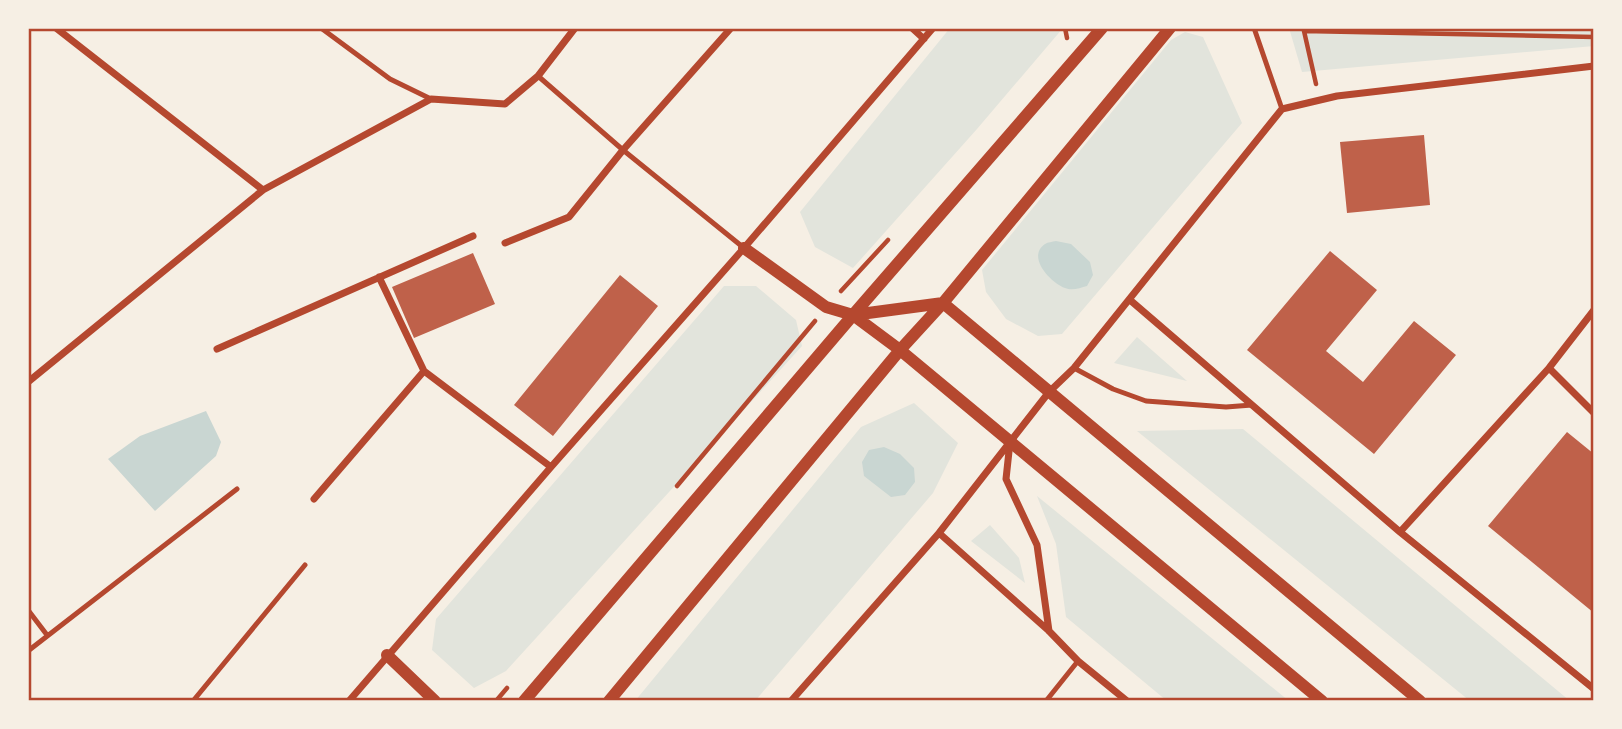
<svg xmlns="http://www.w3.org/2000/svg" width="1622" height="729" font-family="'Exo 2',sans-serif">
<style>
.green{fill:#e2e4dc}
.water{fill:#c9d6d2}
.building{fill:#bf614a}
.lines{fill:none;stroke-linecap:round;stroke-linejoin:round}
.path{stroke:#b5482f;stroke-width:4.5}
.service{stroke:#b5482f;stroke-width:5}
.minor{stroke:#b5482f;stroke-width:7}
.tertiary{stroke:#b5482f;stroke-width:12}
.neatline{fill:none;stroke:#b5482f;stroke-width:2.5}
</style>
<rect width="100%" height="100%" fill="#f6efe4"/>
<!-- green -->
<path class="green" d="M950,28H1063L977,129L853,268L815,247L800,212Z
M1289,28H1594V46L1302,72Z
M1185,32L1203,37L1242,123L1062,334L1038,336L1006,319L986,292L982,270L1171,40Z
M724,286H756L796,320L802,346L506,671L474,688L432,650L436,619Z
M1137,337L1187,381L1114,363Z
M914,403L958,443L933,493L755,701H635L861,427Z
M1243,429L1570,701H1470L1137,431Z
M1037,496L1289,701H1167L1066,617L1056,544Z
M990,525L1019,558L1025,583L971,541Z"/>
<!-- water -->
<path class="water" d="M1056,241L1071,244L1090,262L1093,275L1087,286C1080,288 1072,291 1065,288C1051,283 1026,257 1045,244C1048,242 1052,242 1056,241Z
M206,411L221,442L216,456L155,511L108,459L140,436Z
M884,447L900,454L914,468L915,482L905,495L891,497L864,476L862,462L869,450Z"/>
<!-- building -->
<path class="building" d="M1424,135L1430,205L1347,213L1340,142Z
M1330,251L1377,290L1326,351L1363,382L1414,321L1456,355L1374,454L1247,350Z
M473,253L495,304L414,338L392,287Z
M620,275L658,306L553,436L514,405Z
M1567,432L1594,454V613L1488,526Z"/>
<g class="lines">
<!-- path -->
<path class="path" d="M1065,28L1067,38
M1316,84L1304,31L1594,37
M841,291L888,240
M677,486L815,321
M496,701L507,688"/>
<!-- service -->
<path class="service" d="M321,28L390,79L431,99
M1254,28L1282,109
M538,76L623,150L744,248
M1074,368L1113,389L1146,401L1226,407L1252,405
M28,610L47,635
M28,651L237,489
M193,701L305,565
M1046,701L1078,661"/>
<!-- minor -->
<path class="minor" d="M912,28L924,39
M263,190L431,99L505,104L538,76L575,28
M505,243L569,217L623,150L731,28
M379,277L424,371L551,467
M1130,300L1400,532L1594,689
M217,349L473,236
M1549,368L1594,413
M28,382L263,190L56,28
M1010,442L1006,479L1037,545L1049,631
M314,499L424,371
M1400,532L1549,368L1594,310
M939,533L1049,631L1078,661L1127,701
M349,701L551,467L744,248L933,28
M791,701L939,533L1049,392L1074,368L1282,109L1337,96L1594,66"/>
<!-- tertiary -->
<path class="tertiary" d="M744,248L826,307L853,315L900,350L1322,701
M853,315L943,303L1420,701
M387,655L435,701
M524,701L853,315L1102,28
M609,701L900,350L943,303L1170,28"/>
</g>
<!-- border -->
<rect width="1622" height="729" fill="none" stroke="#f6efe4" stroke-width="60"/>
<rect x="30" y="30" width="1562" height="669" class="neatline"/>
</svg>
